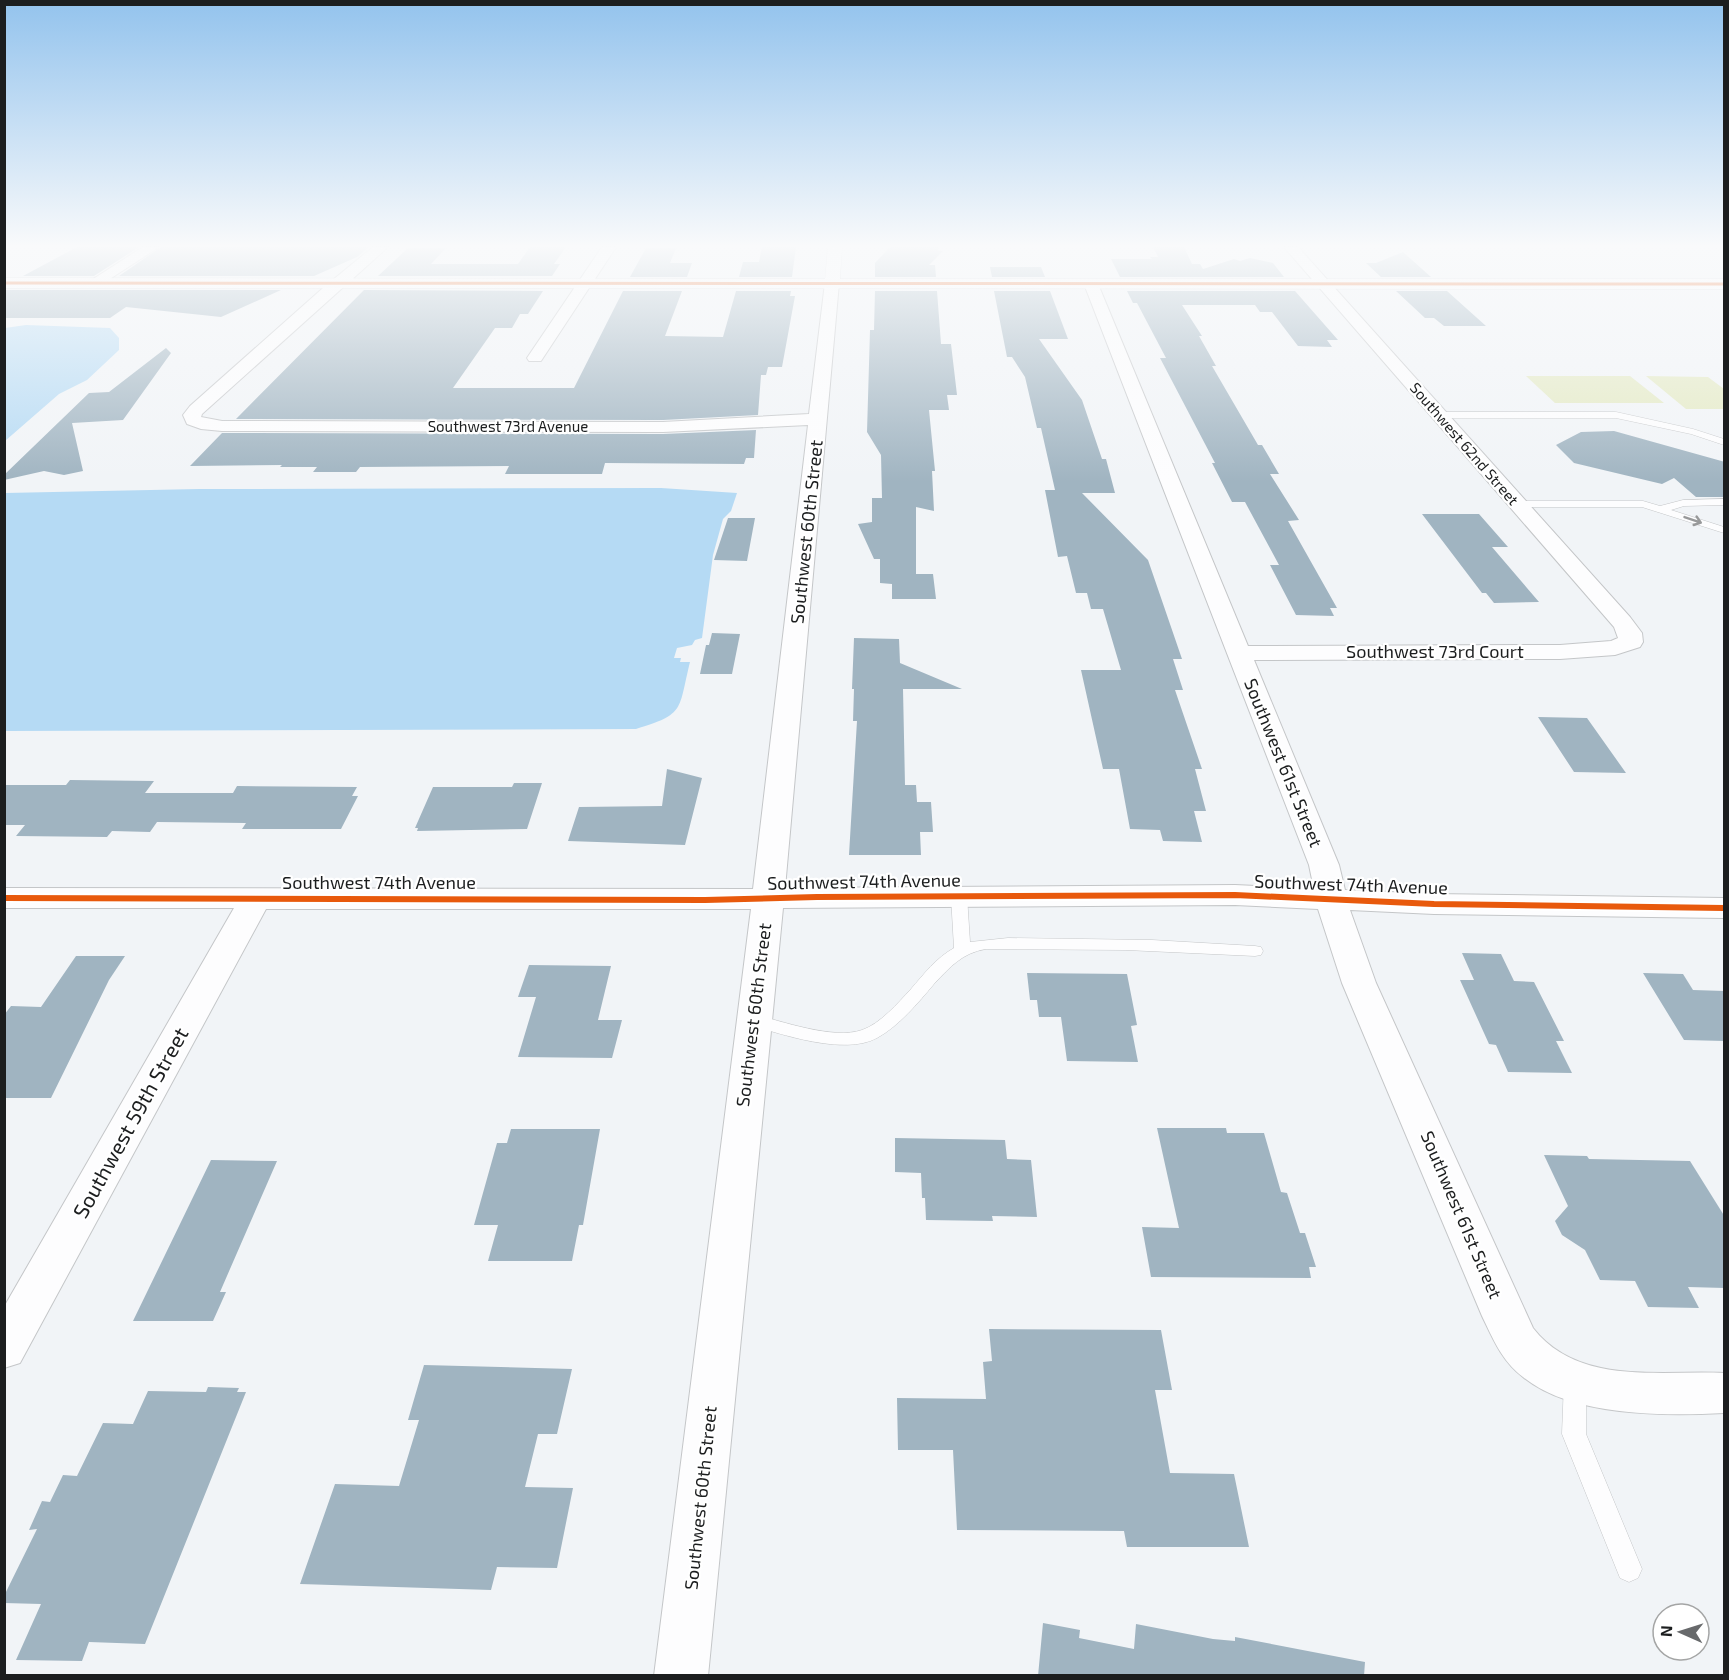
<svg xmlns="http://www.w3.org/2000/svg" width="1729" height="1680" font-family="'Exo 2',sans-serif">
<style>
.green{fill:#e3e9c2}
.water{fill:#b5daf4}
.building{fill:#a0b4c1}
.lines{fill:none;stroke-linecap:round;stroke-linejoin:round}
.service-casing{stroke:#c4c6c8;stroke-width:1}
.minor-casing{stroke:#c4c6c8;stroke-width:2}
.tertiary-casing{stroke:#c4c6c8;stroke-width:1}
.service{fill:#fdfdfe;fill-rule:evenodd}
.minor{fill:#fdfdfe;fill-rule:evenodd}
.tertiary{fill:#fdfdfe;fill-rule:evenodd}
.cycleway-far1-casing{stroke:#fff;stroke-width:4.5}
.cycleway-casing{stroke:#fff;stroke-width:10}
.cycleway-far1{stroke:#e8590c;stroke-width:3}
.cycleway{stroke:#e8590c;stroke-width:6}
.oneway{stroke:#98999a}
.labels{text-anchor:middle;stroke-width:4.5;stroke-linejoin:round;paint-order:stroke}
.far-street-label{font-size:15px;fill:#1c1e1f;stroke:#fff}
.street-label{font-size:18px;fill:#1c1e1f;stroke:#fff}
.near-street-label{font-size:21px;fill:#1c1e1f;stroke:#fff}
</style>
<rect width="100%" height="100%" fill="#f1f4f7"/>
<!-- green -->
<path class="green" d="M1526,376H1630L1664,403H1555Z
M1646,376L1708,377L1724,389V409H1686Z"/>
<!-- water -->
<path class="water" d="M26,325L110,328L119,338V350L87,380L59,394L5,441V328Z
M661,488L737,493L731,511L723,519L713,555L702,638L695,640L692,645L677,648L674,658H681L680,662H690C678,710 686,714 636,729L5,731V493L199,489Z"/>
<!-- building -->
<path class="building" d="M77,247H139L94,276H23Z
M161,247H369L357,257L314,276H119Z
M530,247H566L554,264H560L552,276H378L408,248H446L431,264H518Z
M762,247H796L792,277H739L743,262H759Z
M890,247H940L937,250L943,251L929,265H935L936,277H875V263Z
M1153,247H1184L1192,264H1200L1203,269L1234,259L1240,261L1250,258L1273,263L1284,277H1120L1111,259H1152L1150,257H1158Z
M646,248H676L670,263H692L687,277H630Z
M1403,252L1431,277H1381L1366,263H1376Z
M990,267H1041L1045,277H992Z
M4,290H281L221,317L126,307L110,318H4Z
M364,290L543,291L528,314H520L512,328H495L453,388H574L623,291H682L665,336L723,337L736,291H791L790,296H795L782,367H768L766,375H761L758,415L663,420L236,419Z
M875,291H937L941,344H951L957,395H947L949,410H929L935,471H932L934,511L916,507V574H933L936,599H892V584L880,583V559H874L858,524L872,522V498H882L881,455L867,432L870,330H874Z
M994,291H1050L1068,339H1039L1082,400L1102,459H1106L1115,493H1082L1148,560L1182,659H1173L1183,690H1175L1202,769H1195L1206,811H1194L1202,842L1163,841L1160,830L1130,829L1119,769H1103L1081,670H1121L1103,609H1091L1087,593H1076L1067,556L1058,557L1045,490H1055L1041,428H1037L1025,377L1012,357H1007Z
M1127,291H1295L1338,340H1327L1332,347L1298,346L1272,312H1260L1255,305H1182L1202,336H1199L1216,366H1212L1258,445H1262L1279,474H1270L1299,520L1288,521L1337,608H1330L1334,616L1296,615L1270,565H1279L1245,502H1232L1212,463H1215L1160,358H1166L1137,303H1133Z
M1396,291H1447L1486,326H1444L1434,318H1425Z
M166,348L171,353L123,420L72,423L83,471L64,475L44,471L4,480V475L89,393L109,392Z
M756,430L754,458H746L744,464L605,463L602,474H505L509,466L360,467L356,472H313L317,467H280L282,465L190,466L222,433L663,434Z
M1614,431L1725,462V497H1696L1674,478L1662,484L1574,463L1556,445L1581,432Z
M1422,514H1479L1508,547H1492L1539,602L1494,603L1486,593H1482Z
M728,518H755L747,561L714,560Z
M712,633L740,634L732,674H700L706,645H709Z
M854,638L899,639L900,663L962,689H903L905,785H916L917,802H931L933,832H920L921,855H849L857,721H853L854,689H852Z
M1538,717L1587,718L1626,773L1574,772Z
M667,769L702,778L685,845L568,841L579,807L662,806Z
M70,780L154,781L145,793H233L237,786L357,787L352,796H358L341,829H242L246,823L157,822L150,832L112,831L107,837L16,836L25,825H4V785H66Z
M514,783H542L527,829L417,831L418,828H415L433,787H512Z
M1462,953L1501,954L1514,981L1534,982L1564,1041H1556L1572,1073L1508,1072L1496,1045L1489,1044L1460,980H1474Z
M76,956H125L109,980L51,1098H4V1015L11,1006L41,1007Z
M529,965L611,966L598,1020H622L612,1058L518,1057L536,997H518Z
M1027,973L1127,974L1137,1025L1131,1026L1138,1062L1067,1061L1061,1017H1039L1037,1000H1030Z
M1643,973L1683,974L1693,990L1725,991V1041L1684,1040Z
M1157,1128H1226L1227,1133H1264L1281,1192L1287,1193L1300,1233H1305L1316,1267H1309L1311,1278L1151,1277L1142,1227L1179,1228Z
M511,1129H600L583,1225H579L572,1261H488L498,1225H474L497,1143H507Z
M895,1138L1005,1140L1007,1159L1031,1160L1037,1217L992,1216L993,1221L926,1220L925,1198H922L921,1173L895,1172Z
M1544,1155L1587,1156L1589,1159L1690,1161L1725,1217V1288L1688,1287L1699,1308L1648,1307L1635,1281L1600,1280L1585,1250L1562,1235L1555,1221L1568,1206Z
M211,1160L277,1161L220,1292H226L213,1321H133Z
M989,1329L1161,1330L1172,1390H1155L1170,1473L1234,1474L1249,1547H1127L1124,1531L957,1530L953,1450H898L897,1398L986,1399L983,1362L992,1361Z
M424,1365L572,1369L557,1434H538L525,1487L573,1488L557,1568L497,1567L491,1590L300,1584L335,1484L399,1486L419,1420H408Z
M208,1387L239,1388L237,1392H246L145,1644L89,1642L82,1661L16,1660L41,1604L4,1603V1596L37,1529L29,1530L42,1501L50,1502L63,1475L77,1476L103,1423L133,1424L148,1391L206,1392Z
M1043,1623L1080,1630L1079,1638L1134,1649L1136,1624L1213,1639L1235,1641V1637L1365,1662L1364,1676H1038Z"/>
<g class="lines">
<!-- service casing -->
<g class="service-casing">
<path id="service" d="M1616,412L1693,429L1724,439V445L1691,434L1616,418H1438L1434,415L1438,412Z
M1724,499V505L1684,506L1671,510L1724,527V533L1642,507H1517L1512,504L1517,501H1643L1660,506L1683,500Z
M959,891L967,896L970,942L1008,938L1152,940L1255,946L1261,947L1263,951L1261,955L1255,956L1126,950L986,949C962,953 950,967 934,984C918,1003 899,1026 877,1038C844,1056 781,1034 747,1024L744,1020L747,1016L753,1014C781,1021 834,1040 862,1030C880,1024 898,1003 911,989C924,974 936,958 954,948L951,896Z
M1575,1372L1583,1375L1586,1382V1434L1642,1569L1638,1578L1629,1582L1620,1578L1562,1434L1564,1382L1567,1375Z"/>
</g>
<!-- minor casing -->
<g class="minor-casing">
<path id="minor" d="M143,247H159L99,286H89L87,283Z
M373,247H388L202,414L201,417L222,421L663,422L809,414L825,283L832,279L839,283L785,888L1235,885L1314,889L1309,865L1084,284L1086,281H1096L1098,284L1248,646L1560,645L1611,641L1618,638L1614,627L1284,247H1298L1630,617L1642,633L1643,642L1640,647L1615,655L1560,659L1254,660L1339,865L1345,890L1434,894L1724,898V918L1434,914L1350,910L1376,983L1533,1328C1578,1386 1660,1370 1724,1373V1413C1664,1416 1572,1417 1523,1377C1502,1361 1493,1339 1482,1316L1342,983L1318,909L1235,905L783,908L708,1676H654L751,909H266L20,1363L4,1368V1307L234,908H4V888L753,889L808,425L663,432L222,431L201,429L187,424L183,415L190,406L323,288Z
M602,247H616L541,361H529L527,358Z"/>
</g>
<!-- tertiary casing -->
<g class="tertiary-casing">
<path id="tertiary" d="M828,247H842L840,279H1724V289L4,288V278L825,279Z"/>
</g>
<!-- service -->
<use href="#service" class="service"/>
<!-- minor -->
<use href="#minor" class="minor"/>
<!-- tertiary -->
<use href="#tertiary" class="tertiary"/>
<!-- cycleway-far1 casing -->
<g class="cycleway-far1-casing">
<path id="cycleway-far1" d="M4,283L1724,284"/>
</g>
<!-- cycleway casing -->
<g class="cycleway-casing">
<path id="cycleway" d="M4,898L705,900L817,897L1235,895L1434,904L1724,908"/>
</g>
<!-- cycleway-far1 -->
<use href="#cycleway-far1" class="cycleway-far1"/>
<!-- cycleway -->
<use href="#cycleway" class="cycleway"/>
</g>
<!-- one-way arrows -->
<defs><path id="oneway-shaft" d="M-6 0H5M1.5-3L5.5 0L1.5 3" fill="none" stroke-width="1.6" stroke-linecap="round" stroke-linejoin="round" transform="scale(1.5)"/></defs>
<use class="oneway" href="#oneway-shaft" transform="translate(1693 520) rotate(19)"/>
<!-- sky -->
<linearGradient id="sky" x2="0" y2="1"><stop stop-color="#93c3ed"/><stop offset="0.51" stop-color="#f9fafb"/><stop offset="1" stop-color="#f9fafb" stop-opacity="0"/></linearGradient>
<rect width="1729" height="482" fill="url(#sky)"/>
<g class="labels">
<!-- far-street labels -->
<g class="far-street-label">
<text x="508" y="432">Southwest 73rd Avenue</text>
<text transform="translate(1464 444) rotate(49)" y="5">Southwest 62nd Street</text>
</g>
<!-- street labels -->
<g class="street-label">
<text transform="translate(807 532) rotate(-84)" y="6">Southwest 60th Street</text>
<text x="1435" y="658">Southwest 73rd Court</text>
<text transform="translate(1283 763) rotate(68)" y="6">Southwest 61st Street</text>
<text transform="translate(864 882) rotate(-1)" y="6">Southwest 74th Avenue</text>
<text x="379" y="889">Southwest 74th Avenue</text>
<text transform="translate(1351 885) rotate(2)" y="6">Southwest 74th Avenue</text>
<text transform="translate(754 1015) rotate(-83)" y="6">Southwest 60th Street</text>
<text transform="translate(1461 1215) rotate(67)" y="6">Southwest 61st Street</text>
<text transform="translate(701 1498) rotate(-84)" y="6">Southwest 60th Street</text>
</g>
<!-- near-street labels -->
<g class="near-street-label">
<text transform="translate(131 1123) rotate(-61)" y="7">Southwest 59th Street</text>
</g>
</g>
<!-- border -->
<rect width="1729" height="1680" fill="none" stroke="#1c1e1f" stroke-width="12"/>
<!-- north arrow -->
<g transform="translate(1681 1632) rotate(273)"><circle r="28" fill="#ffffff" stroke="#a4a5a5" stroke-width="1.5"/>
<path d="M0-4.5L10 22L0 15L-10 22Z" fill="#67696b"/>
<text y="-9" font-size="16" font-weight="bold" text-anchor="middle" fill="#1c1e1f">N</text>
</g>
</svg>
